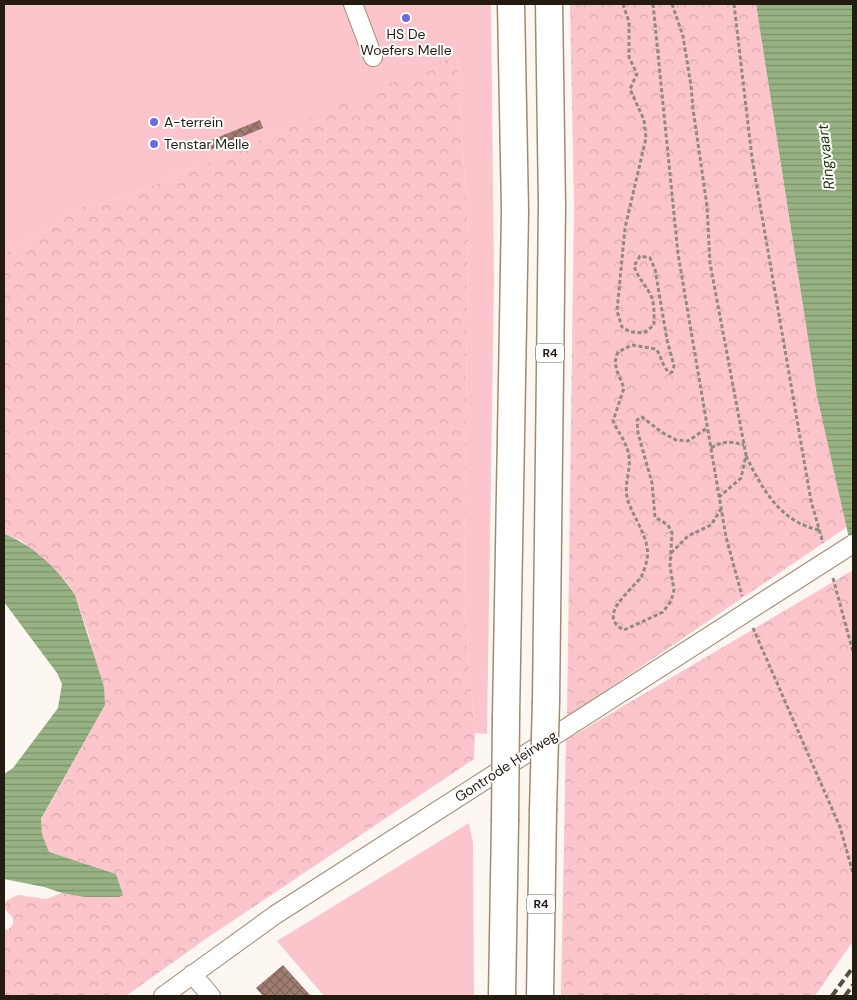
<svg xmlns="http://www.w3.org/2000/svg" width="857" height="1000" font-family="'DM Sans',sans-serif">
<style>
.grass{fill:#fcc5cc}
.forest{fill:url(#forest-crowns)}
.water{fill:url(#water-rules)}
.building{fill:url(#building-cross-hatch)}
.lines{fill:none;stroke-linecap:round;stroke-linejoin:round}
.minor-casing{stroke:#a18b70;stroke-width:20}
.highway-casing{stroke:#a18b70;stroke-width:29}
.path{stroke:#918a82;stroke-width:3;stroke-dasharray:4 2.5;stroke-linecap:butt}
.minor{stroke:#fff;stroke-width:18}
.highway{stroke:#fff;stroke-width:26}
.rail{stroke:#554e44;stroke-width:4;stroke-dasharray:8 4;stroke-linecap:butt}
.minor-bridge-casing{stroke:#a18b70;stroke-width:20;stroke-linecap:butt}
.highway-bridge-casing{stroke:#a18b70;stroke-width:29;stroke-linecap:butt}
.minor-bridge{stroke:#fff;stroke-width:18}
.highway-bridge{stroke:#fff;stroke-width:26}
.poi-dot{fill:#6a6ce5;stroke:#fff;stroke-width:2}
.labels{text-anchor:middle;stroke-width:4;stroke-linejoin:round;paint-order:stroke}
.shield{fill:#fff;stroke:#666058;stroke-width:1}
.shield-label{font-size:12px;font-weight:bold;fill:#241c11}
.poi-label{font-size:14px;fill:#241c11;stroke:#fff;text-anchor:start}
.street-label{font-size:14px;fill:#241c11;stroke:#fff}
.water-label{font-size:15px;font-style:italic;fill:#1e3602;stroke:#fff}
</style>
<defs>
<pattern id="forest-crowns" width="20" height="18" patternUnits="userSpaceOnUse" patternTransform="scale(1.25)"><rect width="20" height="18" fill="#fcc5cc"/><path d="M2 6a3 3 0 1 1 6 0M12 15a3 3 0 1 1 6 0" fill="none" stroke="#d8a9ae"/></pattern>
<pattern id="water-rules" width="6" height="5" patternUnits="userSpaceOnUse" patternTransform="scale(1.25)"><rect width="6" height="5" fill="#98b383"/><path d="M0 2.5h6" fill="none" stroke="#7c916a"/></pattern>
<pattern id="building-cross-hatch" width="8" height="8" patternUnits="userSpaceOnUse" patternTransform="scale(1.25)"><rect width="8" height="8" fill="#a07d71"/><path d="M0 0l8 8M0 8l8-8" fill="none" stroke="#82665b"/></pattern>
</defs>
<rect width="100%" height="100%" fill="#fdf7f2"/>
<!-- grass -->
<path class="grass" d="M4,4H491L494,280L487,734L475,733L464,604L468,232L457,56L126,197L83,206L45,232L4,253Z
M469,823L473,843L474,996H324L277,941Z"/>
<!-- forest -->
<path class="forest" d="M570,4H756L817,396L847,527L567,717L574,206Z
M457,55L468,232L464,604L475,733L474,759L207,938L126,996H4V929L8,930L13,924V918L4,908L6,901L18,895L46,899L62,893L99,896L116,874L49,852L42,834L41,820L105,705L90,639L75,595L66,581L22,541L4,534V253L45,232L83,206L126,197Z
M853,570V941L815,996H561L566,740Z"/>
<!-- water -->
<path class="water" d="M756,4H853V556L817,396Z
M4,534C32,544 59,570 75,595L104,687L105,705L41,819L42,834L49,852L116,874L123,895L119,897H85L62,893L44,887L4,879V774L13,768L58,708L62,684L57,673L4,602Z"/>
<!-- building -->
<path class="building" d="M260,120L263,128L207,151L204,143Z
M283,965L310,995L308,996H263L256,988Z"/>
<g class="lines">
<!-- minor casing -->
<g class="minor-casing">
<path id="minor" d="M353,4L373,57
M192,974L211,996
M163,996L275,915L767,599"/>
</g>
<!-- highway casing -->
<g class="highway-casing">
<path id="highway" d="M546,701L552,206L549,4
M506,716L515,211L511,4
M502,996L505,822
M540,996L543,811"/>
</g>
<!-- path -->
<path class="path" d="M623,4L629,22V57L637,74L630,89L644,120L646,138L625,228L617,311L622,327L630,332L644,333L654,325C654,314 655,301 649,292C644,283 637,276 634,266L640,256L650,258L655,269L667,340L674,366L672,372L670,373C662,367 662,357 656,349L632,345L618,352L615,362L617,371L624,388L613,421C618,432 627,443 629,456C631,472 623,485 628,501C634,519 651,540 647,559C646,564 644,572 641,577C630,592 596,616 624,630L663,612L671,601L674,590L670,566L672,533L668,525L655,517L652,483L638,433L637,420L642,417L663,433L676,440L688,441L707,428
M653,4L678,254L726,537L742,596
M672,4L683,36L691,86L693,109L707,206L710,263L746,455L741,478L719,497
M734,4L752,158L811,501L823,543
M711,448C723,441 730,441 744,445
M746,456C762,489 781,523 820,530
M671,553L688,536L711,525L721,509
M833,578L853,652
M753,628L840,827L853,873"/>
<!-- minor -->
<use href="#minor" class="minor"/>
<!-- highway -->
<use href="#highway" class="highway"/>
<!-- rail -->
<path class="rail" d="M832,996L853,967
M845,996L853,985"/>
<!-- minor-bridge casing -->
<g class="minor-bridge-casing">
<path id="minor-bridge" d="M767,599L853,544"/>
</g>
<!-- highway-bridge casing -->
<g class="highway-bridge-casing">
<path id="highway-bridge" d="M543,811L546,701
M505,822L506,716"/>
</g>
<!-- minor-bridge -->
<use href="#minor-bridge" class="minor-bridge"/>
<!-- highway-bridge -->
<use href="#highway-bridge" class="highway-bridge"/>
</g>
<!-- markers -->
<g class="poi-dot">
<circle cx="406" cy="18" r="5"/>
<circle cx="154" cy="122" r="5"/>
<circle cx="154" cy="144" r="5"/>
</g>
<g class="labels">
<!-- shield labels -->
<g class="shield">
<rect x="536" y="343.5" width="28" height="19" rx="4"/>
<rect x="527" y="894.5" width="28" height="19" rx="4"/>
</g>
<g class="shield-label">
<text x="550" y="357">R4</text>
<text x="541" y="908">R4</text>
</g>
<!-- poi labels -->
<g class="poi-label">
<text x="406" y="39" text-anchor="middle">HS De<tspan x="406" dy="16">Woefers Melle</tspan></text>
<text x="164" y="127">A-terrein</text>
<text x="164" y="149">Tenstar Melle</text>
</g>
<!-- street labels -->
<g class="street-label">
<text transform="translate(506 766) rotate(-33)" y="5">Gontrode Heirweg</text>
</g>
<!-- water labels -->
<g class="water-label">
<text transform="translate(826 157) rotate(-96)" y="5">Ringvaart</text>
</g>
</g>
<!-- border -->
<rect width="857" height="1000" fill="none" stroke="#241c11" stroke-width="10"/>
</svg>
